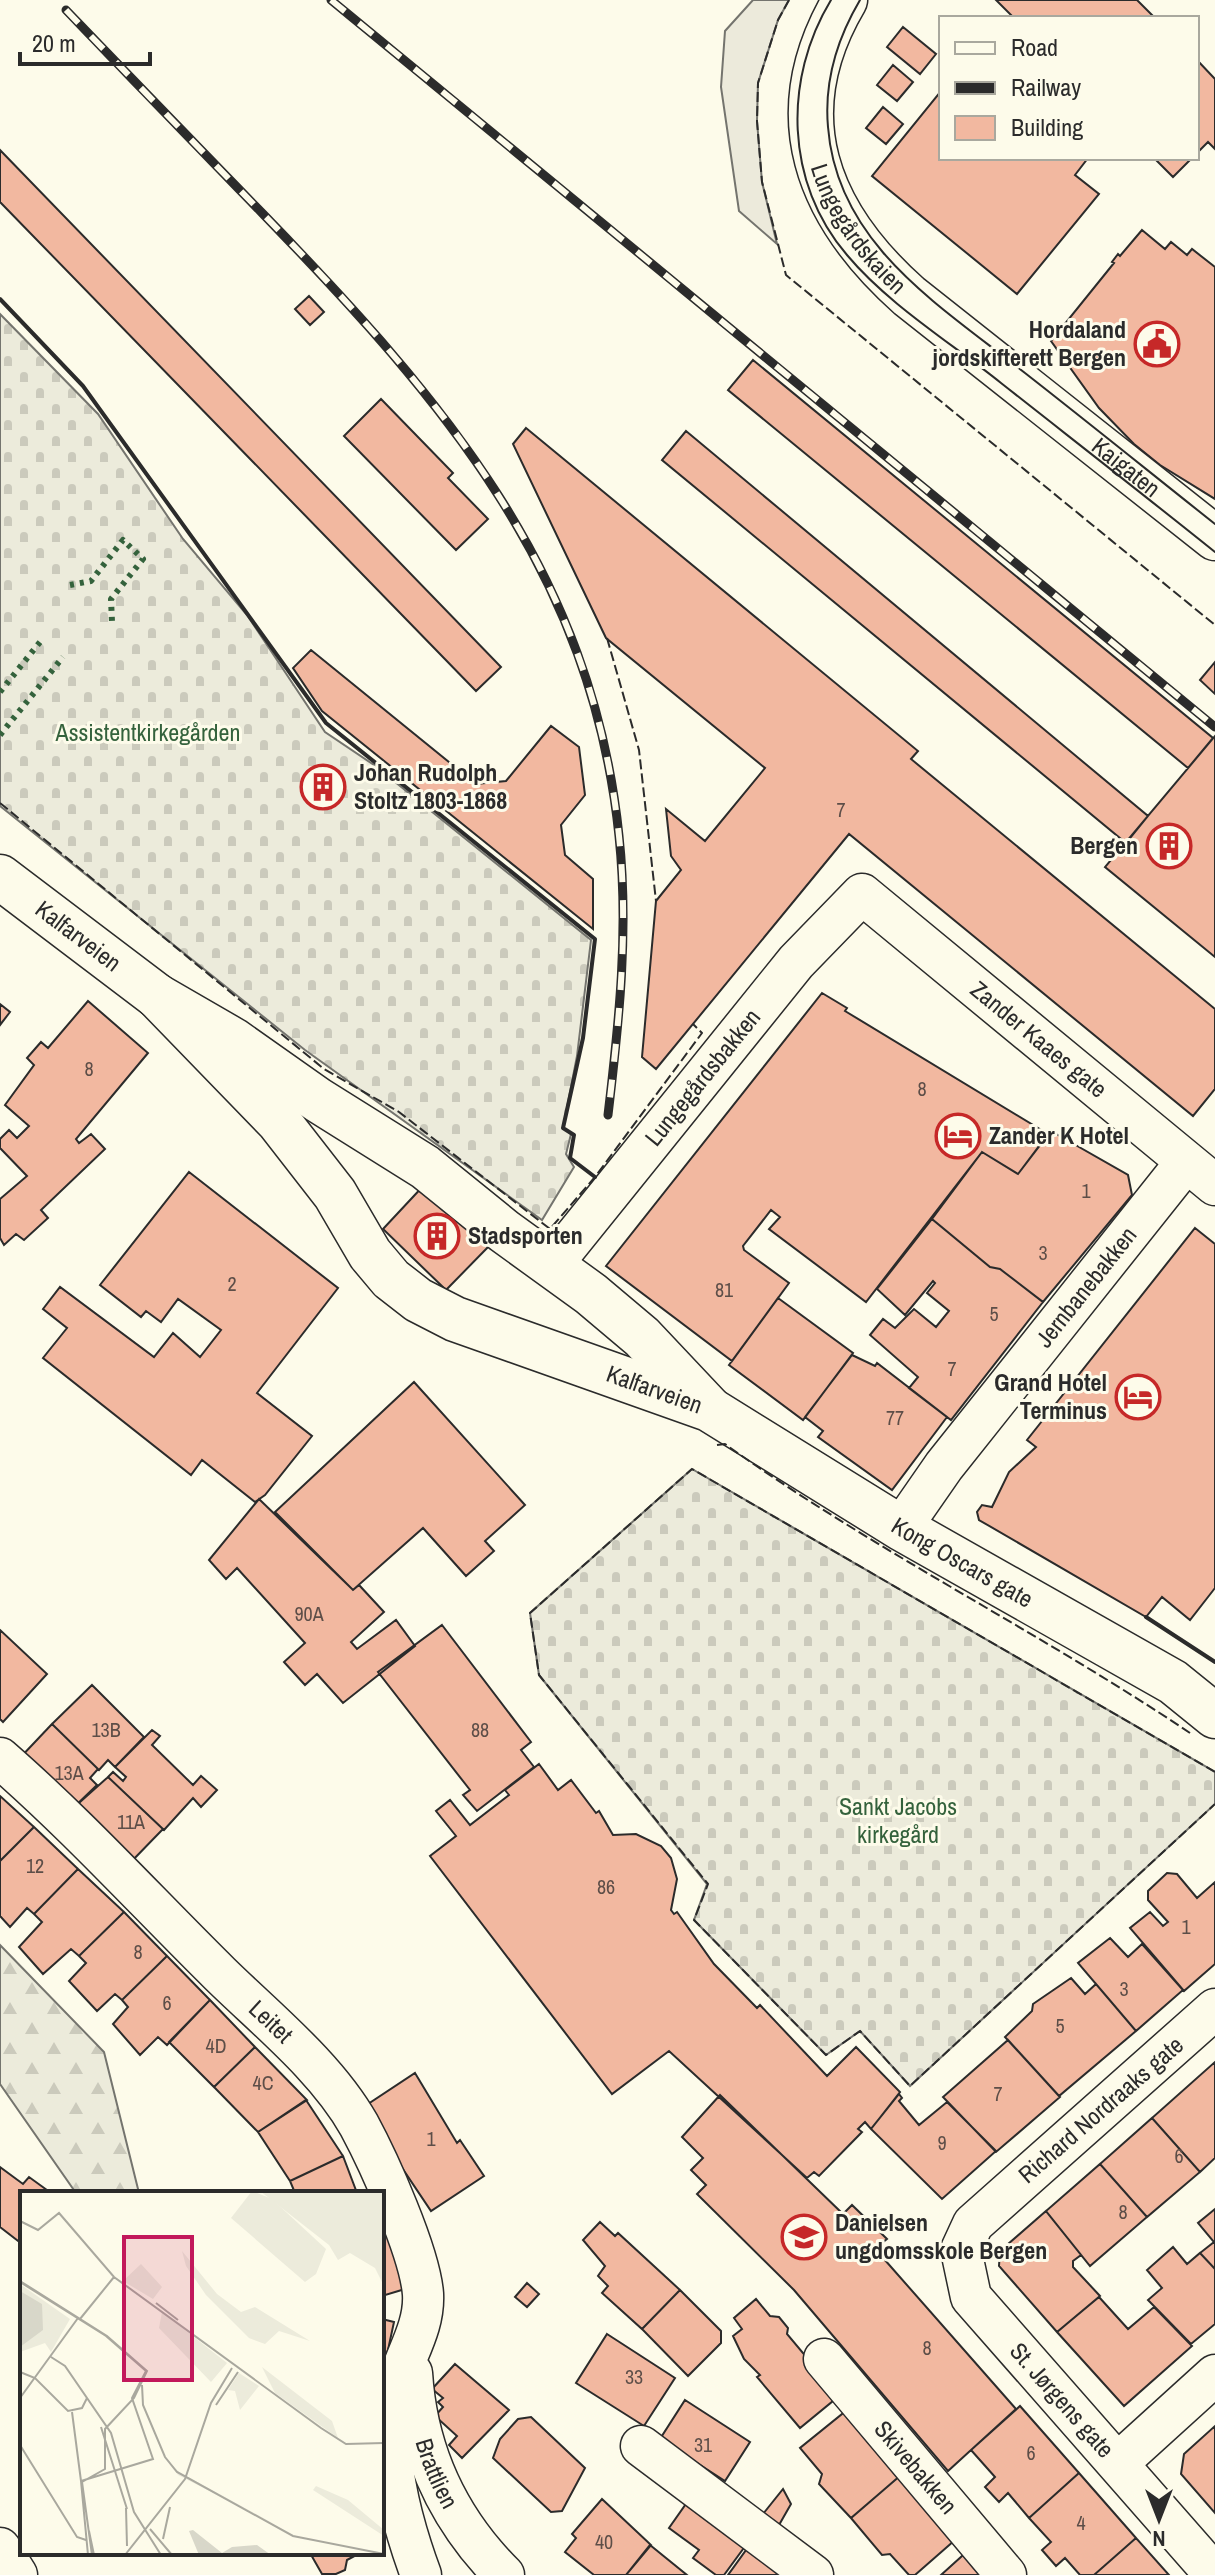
<svg xmlns="http://www.w3.org/2000/svg" width="1215" height="2575" font-family="'Archivo Narrow',sans-serif">
<style>
.forest{fill:url(#forest-firs);stroke:#74746e;stroke-width:2}
.cemetery{fill:url(#cemetery-stones);stroke:#74746e;stroke-width:2}
.parking{fill:#eceadb;stroke:#74746e;stroke-width:2}
.building{fill:#f2b8a0;stroke:#2b2b2b;stroke-width:2}
.lines{fill:none;stroke-linecap:round;stroke-linejoin:round}
.street-casing{stroke:#2b2b2b;stroke-width:43}
.secondary-casing{stroke:#2b2b2b;stroke-width:47}
.primary-casing{stroke:#2b2b2b;stroke-width:47}
.street{stroke:#fdfbea;stroke-width:40}
.secondary{stroke:#fdfbea;stroke-width:44}
.primary{stroke:#fdfbea;stroke-width:44}
.tram{stroke:#2b2b2b;stroke-width:2}
.rail-casing{stroke:#2b2b2b;stroke-width:9}
.rail{stroke:#fdfbea;stroke-width:6;stroke-dasharray:18;stroke-linecap:butt}
.hedge{stroke:#34623c;stroke-width:6;stroke-dasharray:4 6;stroke-linecap:butt}
.fence{stroke:#2b2b2b;stroke-width:2;stroke-dasharray:10 4;stroke-linecap:butt}
.wall{stroke:#2b2b2b;stroke-width:4}
.labels{text-anchor:middle;stroke-width:6;stroke-linejoin:round;paint-order:stroke}
.number-label{font-size:20px;fill:#5d4e48}
.street-label{font-size:24px;fill:#2b2b2b;stroke:#fdfbea}
.poi-label{font-size:24px;font-weight:bold;fill:#2b2b2b;stroke:#fdfbea;text-anchor:start}
.park-label{font-size:24px;fill:#34623c;stroke:#fdfbea}
.inset-road{fill:none;stroke:#a9a89e;stroke-width:2}
.view{fill:#c2185b;fill-opacity:0.15;stroke:#c2185b;stroke-width:4}
.inset-edge{fill:none;stroke:#2b2b2b;stroke-width:4}
</style>
<defs>
<pattern id="forest-firs" width="22" height="20" patternUnits="userSpaceOnUse" patternTransform="scale(2)"><rect width="22" height="20" fill="#ecebdb"/><path d="M5 1l3.5 6h-7zM16 11l3.5 6h-7z" fill="#cbcabc"/></pattern>
<pattern id="cemetery-stones" width="16" height="16" patternUnits="userSpaceOnUse" patternTransform="scale(2)"><rect width="16" height="16" fill="#ecebdb"/><path d="M2 7V4a2 2 0 0 1 4 0v3zM10 15v-3a2 2 0 0 1 4 0v3z" fill="#cbcabc"/></pattern>
</defs>
<rect width="100%" height="100%" fill="#fdfbea"/>
<!-- forest -->
<path class="forest" d="M0,1945L104,2052L139,2193H76L0,2084Z"/>
<!-- cemetery -->
<path class="cemetery" d="M0,314L98,414L183,539L247,615L325,732L374,765L591,940L577,1056L563,1128L571,1134L566,1154L574,1167L542,1220L305,1050L0,806Z
M692,1469L1215,1772V1804L910,2086L860,2031L826,2055L694,1920L707,1884L539,1675L530,1613Z"/>
<!-- parking -->
<path class="parking" d="M753,0H789L778,20L758,83L757,121L762,182L777,244L739,211L721,87L725,31Z"/>
<!-- building -->
<path class="building" d="M996,0H1137L1155,18H1014Z
M903,27L936,54L920,74L887,47Z
M1197,60L1215,79V149L1208,142L1197,153Z
M893,65L913,82L897,101L877,85Z
M941,91V158H1088L1075,175L1099,194L1017,294L872,176Z
M883,107L903,124L886,144L866,128Z
M0,150L501,667L476,691L0,202Z
M1154,158H1192L1173,177Z
M1142,230L1165,249L1171,242L1187,255L1192,249L1215,267V499L1160,465L1134,444L1099,408L1051,341L1114,263L1112,262L1118,254L1120,256Z
M309,296L324,312L310,325L295,309Z
M753,360L1213,738L1188,768L728,390Z
M381,399L453,473L448,478L488,519L456,550L344,436Z
M526,428L918,751L911,759L1215,1009V1089L1193,1116L849,834L656,1069L642,1057L656,901L681,870L671,856L666,809L705,841L765,768L606,638L513,444Z
M686,431L1148,816L1126,843L662,460Z
M311,650L476,784L506,781L551,726L579,747L585,795L561,825L565,855L593,879V929L322,711L293,668Z
M1215,662V694L1200,680Z
M1215,736V957L1105,867Z
M822,993L847,1008L845,1011L1048,1134L1018,1174L982,1152L866,1302L769,1229L780,1217L771,1210L743,1246L744,1250L789,1283L732,1361L606,1266Z
M88,1001L148,1053L76,1139L79,1143L91,1134L105,1149L41,1210L48,1218L24,1240L16,1234L4,1245L0,1238V1199L27,1176L0,1148V1139L9,1130L17,1138L29,1126L5,1105L34,1065L27,1058L41,1042L48,1048Z
M0,1004L10,1012L0,1025Z
M1051,1131L1128,1175L1132,1195L1043,1302L1000,1269L990,1267L932,1219L982,1152L1018,1174Z
M189,1172L338,1288L257,1393L312,1436L265,1495L255,1502L202,1460L191,1475L43,1358L67,1328L43,1309L60,1287L154,1357L173,1333L200,1357L221,1330L178,1299L161,1322L146,1311L141,1317L100,1285Z
M426,1183L492,1243L446,1290L383,1229Z
M932,1219L990,1267L1000,1269L1043,1302L951,1420L909,1388L918,1377L870,1335L883,1319L895,1328L914,1309L936,1327L949,1311L927,1293L935,1283L933,1281L905,1315L877,1289Z
M1195,1228L1215,1244V1588L1190,1620L1162,1597L1146,1617L979,1520L977,1512L982,1505L992,1507L1009,1472L1036,1447L1027,1440Z
M778,1298L853,1353L803,1420L729,1365Z
M852,1355L875,1366L877,1363L947,1417L892,1490L818,1437L823,1431L805,1417Z
M414,1382L525,1505L485,1541L494,1551L466,1576L423,1528L353,1590L275,1512Z
M259,1499L353,1590L359,1585L384,1612L351,1642L357,1649L396,1620L415,1646L343,1703L317,1674L305,1685L284,1662L305,1643L237,1568L226,1579L209,1560Z
M442,1625L531,1742L521,1750L534,1767L477,1811L463,1795L470,1790L378,1672Z
M0,1630L47,1674L3,1722L0,1719Z
M92,1685L144,1737L115,1767L108,1760L99,1770L52,1724Z
M52,1724L98,1769L90,1778L97,1785L70,1811L17,1761Z
M152,1730L160,1736L152,1745L193,1785L201,1776L217,1790L201,1807L193,1798L164,1830L108,1777L113,1772L123,1781L126,1777L115,1767Z
M539,1764L558,1790L571,1780L596,1813L599,1811L613,1835L636,1834L661,1846L671,1858L677,1879L671,1910L674,1914L677,1912L714,1964L757,2008L760,2005L827,2076L856,2047L900,2092L871,2129L865,2122L858,2129L862,2132L819,2176L814,2172L807,2178L669,2051L612,2094L430,1856L456,1836L436,1811L450,1800L470,1825L509,1795L505,1790Z
M108,1777L163,1829L128,1865L70,1811Z
M0,1796L34,1827L0,1861Z
M34,1827L78,1869L34,1914L27,1908L10,1927L0,1916V1861Z
M78,1869L124,1912L79,1956L71,1949L43,1974L19,1947L42,1922L34,1914Z
M1167,1873L1177,1874L1197,1898L1215,1882V1964L1184,1991L1130,1928L1150,1912L1163,1926L1168,1922L1148,1900V1891Z
M124,1912L167,1956L122,2000L115,1994L97,2011L69,1981L86,1963L79,1956Z
M1110,1938L1128,1957L1142,1944L1183,1990L1136,2031L1078,1963Z
M167,1956L210,2000L167,2045L158,2037L140,2055L113,2024L128,2007L122,2000Z
M1071,1978L1085,1994L1096,1984L1136,2031L1059,2096L1005,2037L1032,2011L1033,2004Z
M210,2000L255,2047L214,2087L169,2042Z
M1008,2040L1060,2097L996,2152L943,2097Z
M255,2047L307,2100L258,2132L214,2087Z
M1215,2062V2158L1200,2172L1152,2118Z
M415,2073L457,2143L460,2140L484,2176L431,2211L362,2108Z
M899,2094L902,2098L899,2101L919,2125L947,2102L996,2151L942,2199L871,2129Z
M720,2095L843,2214L852,2205L887,2239L877,2247V2251L1016,2409L948,2471L794,2290L697,2194L706,2185L691,2170L703,2158L682,2137Z
M306,2100L343,2156L290,2181L258,2132Z
M1152,2118L1200,2172L1147,2217L1100,2164Z
M343,2156L357,2193H295L290,2181Z
M1100,2164L1147,2217L1090,2266L1046,2211Z
M0,2167L23,2184L29,2177L51,2193H22V2244L0,2227Z
M1215,2209V2269L1200,2253L1214,2242L1198,2223Z
M1046,2211L1081,2255L1073,2261V2267L1100,2296L1057,2332L999,2266L1000,2251Z
M382,2218L405,2289L382,2296Z
M600,2222L615,2236L618,2233L680,2290L642,2329L602,2293L608,2286L598,2276L605,2266L583,2240Z
M1173,2247L1187,2264L1200,2253L1215,2269V2324L1191,2344L1148,2300L1162,2288L1147,2270Z
M527,2283L539,2294L527,2307L515,2297Z
M680,2290L721,2331V2343L688,2376L642,2329Z
M1099,2297L1128,2329L1154,2307L1192,2346L1124,2406L1057,2332Z
M756,2299L770,2316L779,2317L788,2328L787,2334L839,2396L800,2428L757,2377L760,2375L744,2359L733,2336L742,2329L734,2318Z
M382,2319L394,2322L382,2378Z
M607,2334L675,2378L644,2426L576,2383Z
M455,2364L509,2410L462,2458L449,2445L457,2436L435,2416L443,2407L438,2402L443,2398L432,2389Z
M685,2400L750,2442L725,2481L660,2439Z
M852,2406L908,2469L851,2518L819,2484L822,2474L800,2448Z
M1020,2406L1079,2473L1029,2518L1008,2493L999,2502L985,2487L995,2477L971,2450Z
M531,2417L585,2468L562,2511L551,2512L493,2458L500,2439L518,2419Z
M1215,2426V2513L1181,2474L1184,2454Z
M908,2469L963,2533L915,2575H909L890,2554L882,2555L851,2518Z
M1079,2473L1136,2538L1094,2575H1080L1065,2558L1056,2566L1042,2550L1051,2542L1029,2518Z
M783,2489L791,2504L779,2525L763,2514Z
M602,2499L651,2545L626,2575H594L565,2552L576,2538L572,2534Z
M688,2501L746,2545L724,2575H716L693,2558L699,2550L669,2528Z
M1136,2538L1169,2575H1094Z
M650,2545L687,2575H626Z
M749,2546L787,2575H728Z
M972,2547L996,2575H941Z
M310,2553H360L347,2560L345,2570L336,2574H322Z"/>
<g class="lines">
<!-- street casing -->
<g class="street-casing">
<g id="street">
<path id="s1" d="M551,1266L796,962L862,894L1215,1185"/>
<path id="s2" d="M901,1528L944,1466L1186,1162"/>
<path id="s3" d="M0,1758C78,1826 147,1902 220,1974C267,2020 326,2067 359,2125C379,2162 420,2253 423,2294C425,2330 402,2359 395,2392C383,2453 400,2518 421,2575"/>
<path id="s4" d="M1215,2009L973,2224L961,2250L971,2297L1215,2575"/>
<path id="s5" d="M824,2359L1006,2575"/>
<path id="s6" d="M412,2373C417,2452 448,2519 504,2575"/>
<path d="M641,2446L813,2575"/>
<path d="M1118,2463L1215,2375"/>
<path d="M0,2548L17,2575"/>
</g>
</g>
<!-- secondary casing -->
<g class="secondary-casing">
<g id="secondary">
<path id="s7" d="M845,0C777,115 817,214 909,296L1215,538"/>
</g>
</g>
<!-- primary casing -->
<g class="primary-casing">
<g id="primary">
<path id="s8" d="M0,877L157,996L233,1040L318,1100L425,1167L504,1231L591,1294L642,1337L708,1407"/>
<path id="s9" d="M157,996L279,1122L335,1194L370,1254L391,1279L418,1300L455,1319L709,1409L901,1528L1173,1682L1215,1716"/>
</g>
</g>
<!-- street -->
<use href="#street" class="street"/>
<!-- secondary -->
<use href="#secondary" class="secondary"/>
<!-- primary -->
<use href="#primary" class="primary"/>
<!-- tram -->
<path class="tram" d="M831,0C783,79 785,183 847,255C889,305 950,342 1001,383C1072,439 1144,495 1215,552
M860,0C837,39 824,82 828,127C837,245 941,306 1025,373C1089,423 1152,474 1215,524"/>
<!-- rail casing -->
<g class="rail-casing">
<path id="rail" d="M331,0L1215,727
M66,10C132,79 199,148 265,216C442,399 592,571 619,836C629,930 619,1022 608,1115"/>
</g>
<!-- rail -->
<use href="#rail" class="rail"/>
<!-- hedge -->
<path class="hedge" d="M70,585L91,581L123,540L143,559L111,599L112,622
M0,692L40,642
M0,735L63,657"/>
<!-- fence -->
<path class="fence" d="M789,0L778,20L758,83L757,121L762,182L786,275L1215,625
M607,638L639,750L656,901
M0,803L324,1069L399,1112L550,1229L595,1177L702,1033L693,1024
M717,1445L725,1444C873,1550 1038,1631 1190,1733
M1215,1772L692,1469L530,1613L539,1675L708,1884L694,1920L826,2055L860,2031L910,2086L1215,1804"/>
<!-- wall -->
<path class="wall" d="M0,299L83,386L326,723L595,939L583,1038L563,1128L574,1135L570,1158L595,1177
M1146,1617L1215,1662"/>
</g>
<!-- icons -->
<defs>
<g id="civic-ring" transform="scale(2.3)"><circle r="9.5" fill="#fdfbea" stroke="#c62828" stroke-width="1.5"/><path d="M-.6-6.5H3V-4.5H.6V-3L4-1V1h2V6H-6V1h2V-1L-.6-3ZM-1.2 2.5V6h2.4V2.5Z" fill="#c62828"/></g>
<g id="building-ring" transform="scale(2.3)"><circle r="9.5" fill="#fdfbea" stroke="#c62828" stroke-width="1.5"/><path d="M-4-6H4V6H1V3H-1V6H-4ZM-2.5-4.3h1.7v1.8h-1.7ZM.8-4.3h1.7v1.8H.8ZM-2.5-1h1.7V.8h-1.7ZM.8-1h1.7V.8H.8Z" fill="#c62828"/></g>
<g id="hotel-ring" transform="scale(2.3)"><circle r="9.5" fill="#fdfbea" stroke="#c62828" stroke-width="1.5"/><path d="M-6-4.5h1.5V1H6V5H4.5V3h-9V5H-6ZM-4 0a1.8 1.8 0 1 1 3.6 0ZM.5 0V-2.5h3Q6-2.5 6 0Z" fill="#c62828"/></g>
<g id="school-ring" transform="scale(2.3)"><circle r="9.5" fill="#fdfbea" stroke="#c62828" stroke-width="1.5"/><path d="M0-5L7-2L0 1L-7-2ZM-4 1L0 2.5L4 1V4Q0 6-4 4Z" fill="#c62828"/></g>
</defs>
<g fill-rule="evenodd">
<use href="#civic-ring" x="1157" y="344"/>
<use href="#building-ring" x="323" y="787"/>
<use href="#building-ring" x="1169" y="846"/>
<use href="#hotel-ring" x="958" y="1136"/>
<use href="#building-ring" x="437" y="1236"/>
<use href="#hotel-ring" x="1138" y="1397"/>
<use href="#school-ring" x="804" y="2237"/>
</g>
<g class="labels">
<!-- number labels -->
<g class="number-label">
<text x="841" y="817">7</text>
<text x="89" y="1076">8</text>
<text x="922" y="1096">8</text>
<text x="1086" y="1198">1</text>
<text x="1043" y="1260">3</text>
<text x="232" y="1291">2</text>
<text x="724" y="1297">81</text>
<text x="994" y="1321">5</text>
<text x="952" y="1376">7</text>
<text x="895" y="1425">77</text>
<text x="309" y="1621">90A</text>
<text x="106" y="1737">13B</text>
<text x="480" y="1737">88</text>
<text x="69" y="1780">13A</text>
<text x="131" y="1829">11A</text>
<text x="35" y="1873">12</text>
<text x="606" y="1894">86</text>
<text x="1186" y="1934">1</text>
<text x="138" y="1959">8</text>
<text x="1124" y="1996">3</text>
<text x="167" y="2010">6</text>
<text x="1060" y="2033">5</text>
<text x="216" y="2053">4D</text>
<text x="263" y="2090">4C</text>
<text x="998" y="2101">7</text>
<text x="431" y="2146">1</text>
<text x="942" y="2150">9</text>
<text x="1179" y="2163">6</text>
<text x="1123" y="2219">8</text>
<text x="927" y="2355">8</text>
<text x="634" y="2384">33</text>
<text x="703" y="2452">31</text>
<text x="1031" y="2460">6</text>
<text x="1081" y="2530">4</text>
<text x="604" y="2549">40</text>
</g>
<!-- street labels -->
<g class="street-label">
<text dy="8" stroke="none"><textPath href="#s7" startOffset="248">Lungegårdskaien</textPath></text>
<text dy="8" stroke="none"><textPath href="#s7" startOffset="610">Kaigaten</textPath></text>
<text dy="8" stroke="none"><textPath href="#s8" startOffset="98">Kalfarveien</textPath></text>
<text dy="8" stroke="none"><textPath href="#s1" startOffset="714">Zander Kaaes gate</textPath></text>
<text dy="8" stroke="none"><textPath href="#s1" startOffset="242">Lungegårdsbakken</textPath></text>
<text dy="8" stroke="none"><textPath href="#s2" startOffset="304">Jernbanebakken</textPath></text>
<text dy="8" stroke="none"><textPath href="#s9" startOffset="656">Kalfarveien</textPath></text>
<text dy="8" stroke="none"><textPath href="#s9" startOffset="1010">Kong Oscars gate</textPath></text>
<text dy="8" stroke="none"><textPath href="#s3" startOffset="378">Leitet</textPath></text>
<text transform="translate(1101 2110) rotate(-41)" y="8">Richard Nordraaks gate</text>
<text dy="8" stroke="none"><textPath href="#s4" startOffset="538">St. Jørgens gate</textPath></text>
<text dy="8" stroke="none"><textPath href="#s5" startOffset="142">Skivebakken</textPath></text>
<text dy="8" stroke="none"><textPath href="#s6" startOffset="104">Brattlien</textPath></text>
</g>
<!-- poi labels -->
<g class="poi-label">
<text x="1126" y="338" text-anchor="end">Hordaland<tspan x="1126" dy="28">jordskifterett Bergen</tspan></text>
<text x="354" y="781">Johan Rudolph<tspan x="354" dy="28">Stoltz 1803-1868</tspan></text>
<text x="1138" y="854" text-anchor="end">Bergen</text>
<text x="989" y="1144">Zander K Hotel</text>
<text x="468" y="1244">Stadsporten</text>
<text x="1107" y="1391" text-anchor="end">Grand Hotel<tspan x="1107" dy="28">Terminus</tspan></text>
<text x="835" y="2231">Danielsen<tspan x="835" dy="28">ungdomsskole Bergen</tspan></text>
</g>
<!-- park labels -->
<g class="park-label">
<text x="148" y="741">Assistentkirkegården</text>
<text x="898" y="1815">Sankt Jacobs<tspan x="898" dy="28">kirkegård</tspan></text>
</g>
</g>
<!-- overview -->
<g transform="translate(20 2191)">
<rect width="364" height="364" fill="#fdfbea"/>
<path d="M0,93L50,128L31,161L25,152L0,161ZM219,182L239,195L220,219L215,200L208,199ZM147,268L159,281L256,334L158,284Z" fill="#ecebdb"/>
<path d="M240,0H364V95L355,77L330,62L318,69L309,54ZM162,60L197,103L221,121L235,116L290,150L259,140L245,153L229,147L186,104L166,75ZM242,176L312,230L318,247L255,202ZM296,295L328,309L364,339V345L293,299Z" fill="#ecebdb"/>
<path d="M121,73L142,96L133,108L103,90ZM142,121L207,172L191,191L139,137Z" fill="#ecebdb"/>
<path d="M232,0L252,8L306,58L296,83L285,91L211,27Z" fill="#ecebdb"/>
<path d="M0,100L22,113L23,139L0,156ZM173,339L202,362L212,356L237,354L251,364H179L169,340Z" fill="#d8d7c9"/>
<path class="inset-road" d="M0,30L18,39L39,22L94,86L301,237L326,253L364,252M0,90L87,145L127,180L114,207L85,238V278L62,291L72,364M0,91L86,145L126,180L112,207L133,268L61,290L68,364M136,112L158,129M60,128L94,86M31,166L45,175L91,242L114,321L141,364M0,181L15,187L48,220L62,217L67,207M122,194L123,214L145,266L157,281L273,345L364,363M0,207L58,127M196,214L218,181M52,221L61,290M81,236L107,318M0,254L57,346L66,349M106,317L107,355M130,338L152,364M69,340L74,364M143,348L150,316M105,364L165,288L191,212L212,177"/>
<path class="view" d="M104,46H172V189H104Z"/>
<rect width="364" height="364" class="inset-edge"/>
</g>
<!-- legend -->
<rect x="939" y="16" width="260" height="144" fill="#fdfbea" stroke="#a9a89e" stroke-width="2"/>
<rect x="955" y="42" width="40" height="12" fill="#fdfbea" stroke="#a9a89e" stroke-width="2"/>
<text x="1011" y="56" font-size="24" fill="#2b2b2b">Road</text>
<rect x="955" y="82" width="40" height="12" fill="#2b2b2b" stroke="#a9a89e" stroke-width="2"/>
<text x="1011" y="96" font-size="24" fill="#2b2b2b">Railway</text>
<rect x="955" y="116" width="40" height="24" fill="#f2b8a0" stroke="#a9a89e" stroke-width="2"/>
<text x="1011" y="136" font-size="24" fill="#2b2b2b">Building</text>
<!-- north arrow -->
<g transform="translate(1159 2519) rotate(180)" stroke="#fdfbea" stroke-width="6" paint-order="stroke">
<path d="M0-6L14 30L0 20L-14 30Z" fill="#2b2b2b"/>
<text y="-12" font-size="22" font-weight="bold" text-anchor="middle" fill="#2b2b2b">N</text>
</g>
<!-- scale -->
<path d="M20 52v12h130v-12" fill="none" stroke="#2b2b2b" stroke-width="4"/>
<text x="32" y="52" font-size="24" fill="#2b2b2b" stroke="#fdfbea" stroke-width="6" paint-order="stroke">20 m</text>
</svg>
